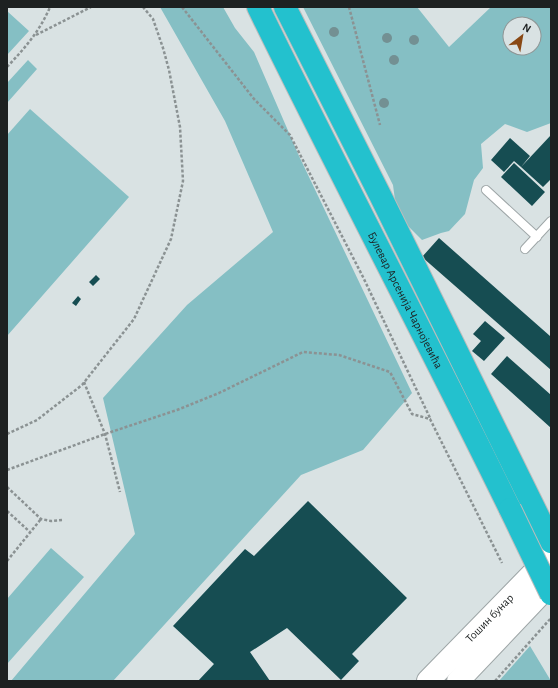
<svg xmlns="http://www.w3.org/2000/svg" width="558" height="688" font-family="'Alegreya Sans',sans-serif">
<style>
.green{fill:#85bfc4;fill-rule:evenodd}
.building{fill:#164d52}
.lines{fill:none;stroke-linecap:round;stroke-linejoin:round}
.lane-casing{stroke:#9ea6a7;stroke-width:10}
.secondary-casing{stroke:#9ea6a7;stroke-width:24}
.highway-casing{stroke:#bbbcbc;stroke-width:24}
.path{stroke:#8b9293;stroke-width:2.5;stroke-dasharray:3 2;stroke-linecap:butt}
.lane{stroke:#fff;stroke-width:8}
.secondary{stroke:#fff;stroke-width:22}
.highway{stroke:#23c1ce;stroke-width:22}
.highway-bridge-casing{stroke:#bbbcbc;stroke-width:24;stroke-linecap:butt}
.highway-bridge{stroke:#23c1ce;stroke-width:22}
.tree{fill:#739093}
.labels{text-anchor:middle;stroke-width:4;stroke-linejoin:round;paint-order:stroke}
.street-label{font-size:12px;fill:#1d2121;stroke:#d9e2e3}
</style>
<rect width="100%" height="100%" fill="#d9e2e3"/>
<!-- green -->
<path class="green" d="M160,7H223L235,28L254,52L299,156L412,393L363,450L301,475L113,681H11L135,534L103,398L187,305L273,232L225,121Z
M303,7H417L449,47L491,7H551V123L527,132L505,124L481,144L483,168L474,180L465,214L449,231L441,233L422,240L397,215L393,185ZM510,24H534V48H510Z
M7,11L29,31L7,55Z
M28,60L37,69L7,103V83Z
M30,109L129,197L7,336V135Z
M51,548L84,577L7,664V599Z
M530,646L551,681H499Z"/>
<!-- building -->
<path class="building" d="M551,135V181L550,180L543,187L521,167Z
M510,138L530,156L521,167L514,161L504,172L491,160Z
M514,163L545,192L532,206L501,177Z
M439,238L550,336L551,335V370L422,257Z
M96,275L100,279L93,286L89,282Z
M78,296L81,299L76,306L72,303Z
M485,321L505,338L484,361L472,351L481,341L473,334Z
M507,356L551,395V428L491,374Z
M308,501L407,598L352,654L359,661L341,680L287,628L250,652L270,681H198L214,664L173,626L245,549L254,556Z"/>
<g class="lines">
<!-- lane casing -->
<g class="lane-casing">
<path id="lane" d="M486,190L537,237
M525,249L551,221"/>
</g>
<!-- secondary casing -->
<g class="secondary-casing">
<g id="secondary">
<path id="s1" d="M428,681L551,555"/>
<path d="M458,681L551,583"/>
</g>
</g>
<!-- highway casing -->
<g class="highway-casing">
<g id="highway">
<path id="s2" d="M258,7C340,175 428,341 510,509"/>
<path d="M285,7L381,197L551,542"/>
</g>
</g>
<!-- path -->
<path class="path" d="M182,7L254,99L290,135L363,277L430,418
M349,7L380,125
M36,35L91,7
M7,67C24,49 40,31 50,7
M84,382L105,434L120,492
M7,434L37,420L82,385L134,319L171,239L183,181L180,127L169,70L163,48L153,19L143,7
M7,470L105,434L177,410L219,393L303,352L339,355L390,372L412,414L430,419L502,563
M7,487L41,519L51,521L62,520
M7,511L30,532
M7,561L41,519
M495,681L551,618"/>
<!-- lane -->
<use href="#lane" class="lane"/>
<!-- secondary -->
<use href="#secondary" class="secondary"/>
<!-- highway -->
<use href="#highway" class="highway"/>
<!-- highway-bridge casing -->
<g class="highway-bridge-casing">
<path id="highway-bridge" d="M510,509L551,594"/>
</g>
<!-- highway-bridge -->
<use href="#highway-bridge" class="highway-bridge"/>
</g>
<!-- trees -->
<g class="tree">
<circle cx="334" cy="32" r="5"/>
<circle cx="387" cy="38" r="5"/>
<circle cx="414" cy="40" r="5"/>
<circle cx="394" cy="60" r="5"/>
<circle cx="384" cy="103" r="5"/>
</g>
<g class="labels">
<!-- street labels -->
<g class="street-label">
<text dy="4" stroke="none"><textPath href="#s2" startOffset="328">Булевар Арсенија Чарнојевића</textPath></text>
<text dy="4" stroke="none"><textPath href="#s1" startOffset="88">Тошин бунар</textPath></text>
</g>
</g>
<!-- border -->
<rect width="558" height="688" fill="none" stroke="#1d2121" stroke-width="16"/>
<!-- north arrow -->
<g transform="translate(522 36) rotate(31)"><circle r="19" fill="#d9e2e3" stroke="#8e9595"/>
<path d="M0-3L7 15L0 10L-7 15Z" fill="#894814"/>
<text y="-6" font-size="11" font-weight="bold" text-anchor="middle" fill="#1d2121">N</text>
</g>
</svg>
